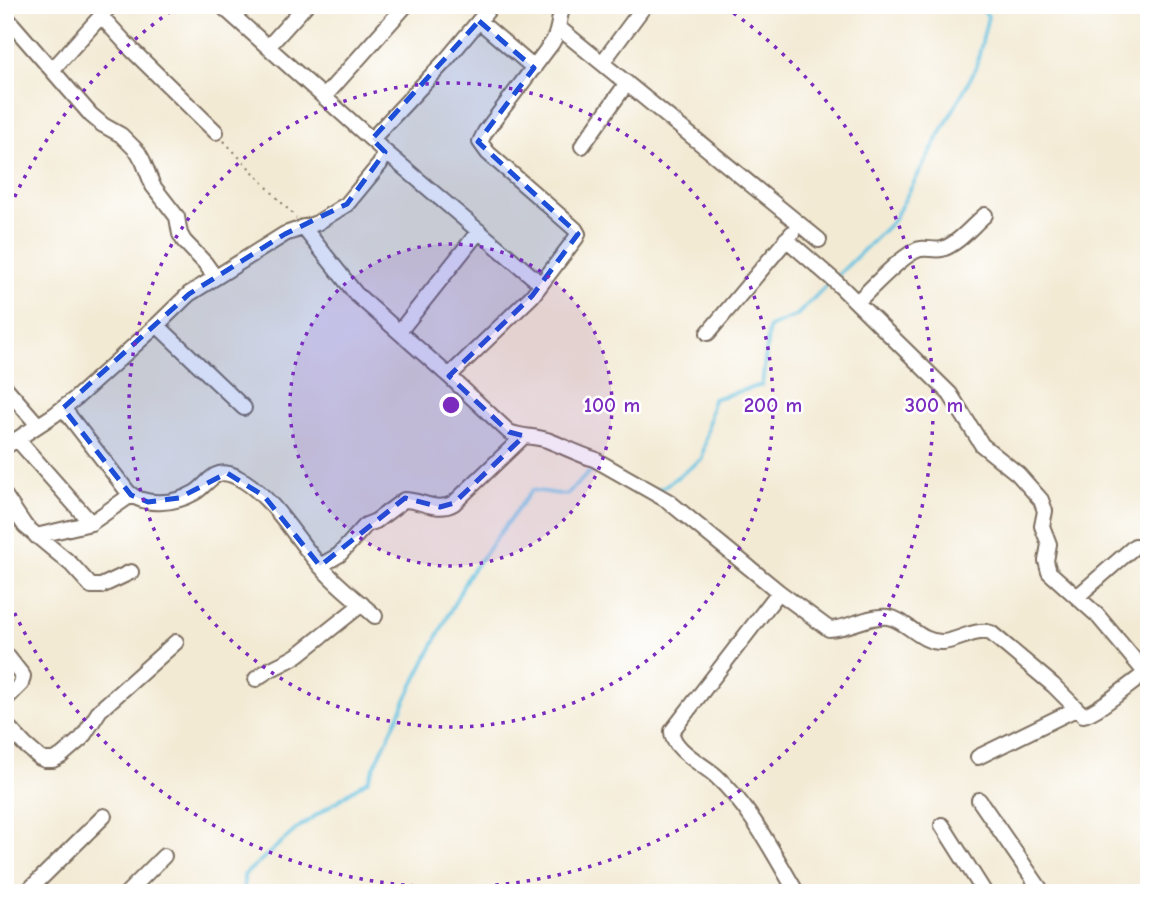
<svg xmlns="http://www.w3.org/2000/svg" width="1154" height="898" font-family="'Comic Neue',sans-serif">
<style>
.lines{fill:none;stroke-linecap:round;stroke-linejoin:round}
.stream{stroke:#63c2e1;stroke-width:3.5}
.minor-casing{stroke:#7b6d5e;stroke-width:18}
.path{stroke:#7b6d5e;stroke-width:2;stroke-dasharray:2 5;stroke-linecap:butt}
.minor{stroke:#fff;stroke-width:14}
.marked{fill:#1d4ed8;fill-opacity:0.2;stroke:#1d4ed8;stroke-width:5;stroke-dasharray:14 9;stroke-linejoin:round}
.ring{fill:none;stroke:#7b2cbf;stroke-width:3.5;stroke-dasharray:3.5 7}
.centre{fill:#7b2cbf;stroke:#fff;stroke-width:3.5}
.ring-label{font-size:21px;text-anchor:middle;font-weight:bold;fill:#7b2cbf;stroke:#fff;stroke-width:5;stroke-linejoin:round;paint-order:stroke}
</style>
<rect width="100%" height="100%" fill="#fff"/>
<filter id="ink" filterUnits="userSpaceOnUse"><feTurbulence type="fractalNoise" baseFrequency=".0143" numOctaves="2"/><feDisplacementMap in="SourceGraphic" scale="14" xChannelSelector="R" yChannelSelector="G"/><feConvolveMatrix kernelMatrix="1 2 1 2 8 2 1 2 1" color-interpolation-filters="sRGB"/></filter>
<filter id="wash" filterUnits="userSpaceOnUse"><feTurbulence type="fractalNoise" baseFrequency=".00686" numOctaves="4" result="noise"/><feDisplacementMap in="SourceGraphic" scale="28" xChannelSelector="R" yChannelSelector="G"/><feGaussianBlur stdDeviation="1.57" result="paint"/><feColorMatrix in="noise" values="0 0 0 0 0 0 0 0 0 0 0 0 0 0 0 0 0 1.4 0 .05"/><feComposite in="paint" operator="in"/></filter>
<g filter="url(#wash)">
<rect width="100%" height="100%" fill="#f3ead4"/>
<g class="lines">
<!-- stream -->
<path class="stream" d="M836,277L893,221L976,68L988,16L978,5
M658,488L661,489L702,459L713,399L762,385L769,327L796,316L830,282
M244,893V875L299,827L368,780L412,687L468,576L532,490L566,495L596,466"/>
</g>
</g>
<g filter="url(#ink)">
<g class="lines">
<!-- minor casing -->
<g class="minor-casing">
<path id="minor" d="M1084,5L1085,6
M5,16L91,115L103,125L121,135L138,152L143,161L153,186L177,217L180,234L184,241L205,263L215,277
M101,16L132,50L216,132
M479,21L534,68
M559,28L819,240
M268,47L306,5
M602,63L645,5
M52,70L111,5
M324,97L406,5
M372,139L447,59L488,10L489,5
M582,146L627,83
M382,149L541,284
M303,227L356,294L449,376L509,432C521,437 534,436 547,440C563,446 578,454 594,459L668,501L779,592L829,629C849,629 867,615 888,617C907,620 919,643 943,642C958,641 975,628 991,633L1053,685L1083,715C1097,713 1131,683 1146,673
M786,239L836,282L950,394L982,445L1018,474L1041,500L1045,511L1042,526L1049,544L1046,561L1049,572L1097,615L1149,677
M857,302C872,288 897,260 915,251C923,246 933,251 942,249C958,244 972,226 985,215
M157,325L244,408
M399,332L479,231
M708,333L792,233
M449,376L532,296L576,238L578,234L575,229L488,153L480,142L485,132L552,43C561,29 557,18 564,5
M5,387L38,425
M63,408L128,492C144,507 175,504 194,493C206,487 213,469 229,474C235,475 239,479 244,481C278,503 296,540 323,569C338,586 358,601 375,616
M17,439L91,523
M5,447L54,415L76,398L157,325L189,294L285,234L317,223L347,204L380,164L383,157L382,149L221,5
M5,496L25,526L71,564L91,586H101L131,572
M36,536L91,523L131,495
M320,566L339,555L366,525L376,521L404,500C421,500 438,513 454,503L524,436
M779,592L672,731C671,749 704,765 716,776C751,808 773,853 797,893
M1078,596L1135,546
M5,653L23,676L21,684L5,700
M256,679C268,668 285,664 299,654L362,604
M5,729H10L25,745L40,758L45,760H53L61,756L82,738L100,710L176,642
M978,757L1076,709
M979,800L1043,893
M942,825L985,893
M26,893L104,816
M127,893L164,856"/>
</g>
<!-- path -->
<path class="path" d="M224,141L296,218"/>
<!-- minor -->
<use href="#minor" class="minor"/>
</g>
</g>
<!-- marked area -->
<path class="marked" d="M479,21L534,68L478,142L578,234L532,296L449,376L509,432L524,436L454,503L440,507L405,498L320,566L264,496L227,473L179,498L148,502L131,495L63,408L189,294L285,234L347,204L385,152L372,139Z"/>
<!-- distance rings -->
<circle cx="451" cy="405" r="161" fill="#7b2cbf" fill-opacity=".12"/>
<g class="ring">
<circle cx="451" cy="405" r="161"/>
<circle cx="451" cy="405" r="322"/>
<path d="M6 216A483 483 0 0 1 177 7M725 7A483 483 0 1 1 6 594"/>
</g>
<circle cx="451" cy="405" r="10" class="centre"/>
<g class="ring-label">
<text x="612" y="412">100 m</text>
<text x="773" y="412">200 m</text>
<text x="934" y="412">300 m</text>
</g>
<!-- margin -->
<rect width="1154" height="898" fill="none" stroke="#fff" stroke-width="28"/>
</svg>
